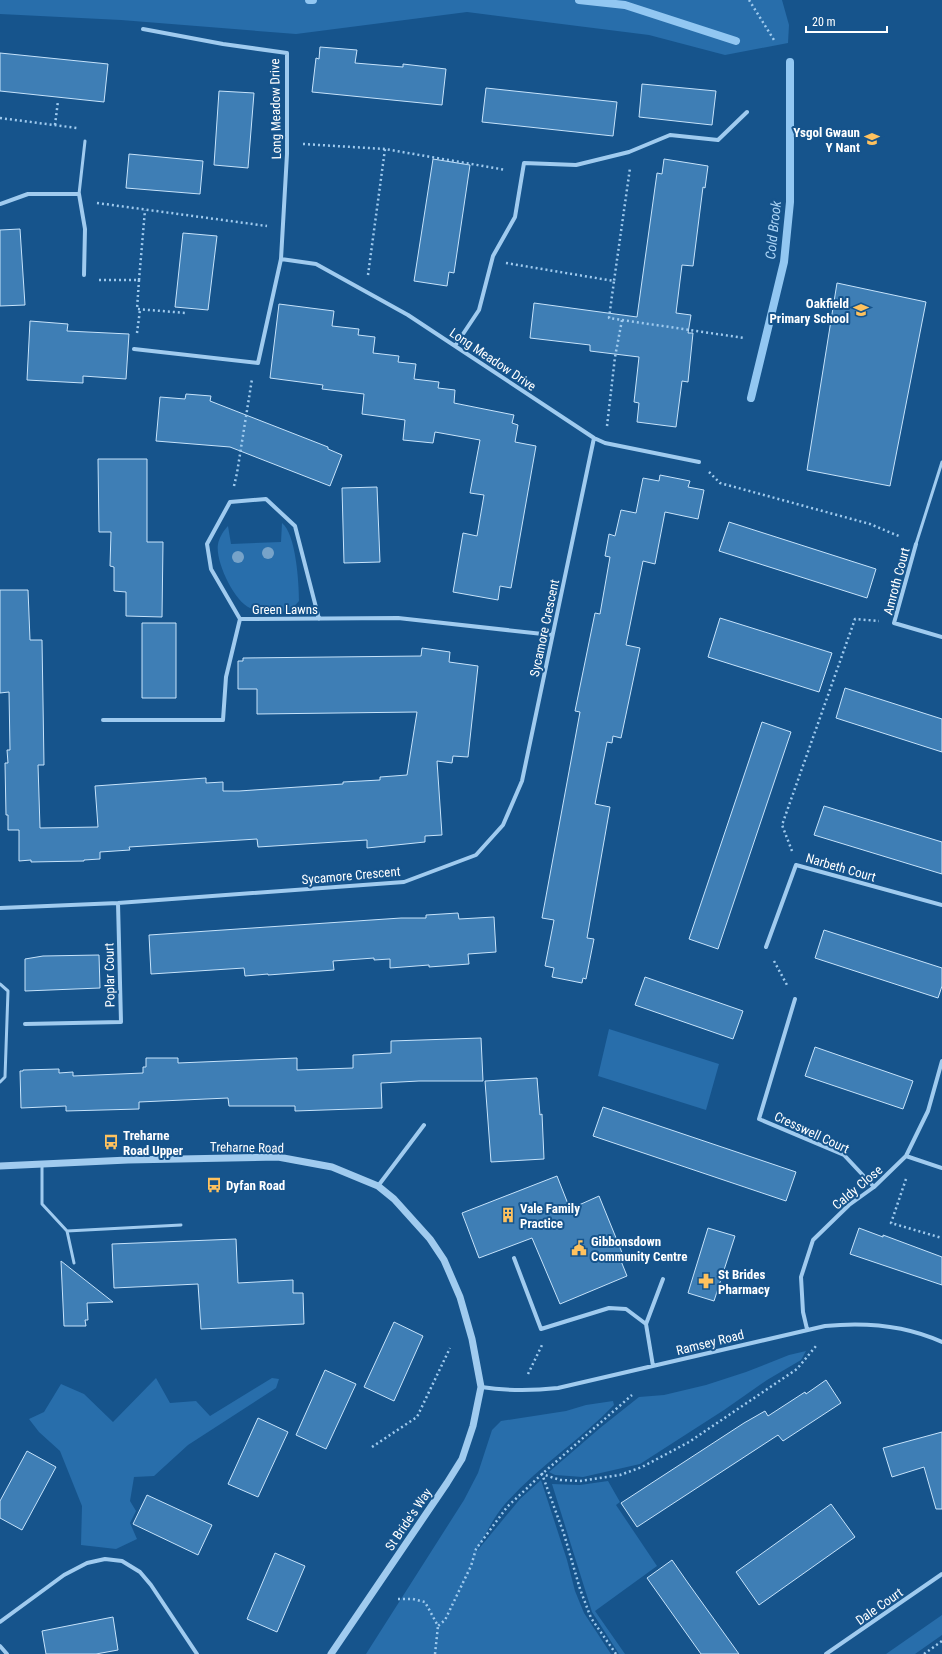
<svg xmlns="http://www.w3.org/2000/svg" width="942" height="1654" font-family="'Roboto Condensed',sans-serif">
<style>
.green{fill:#286eab}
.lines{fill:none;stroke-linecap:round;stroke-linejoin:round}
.stream{stroke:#92c7f2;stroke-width:8}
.building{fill:#3e7eb5;stroke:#c6e3fb}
.path{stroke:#a0cbef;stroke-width:2.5;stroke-dasharray:2 3;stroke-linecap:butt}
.service{stroke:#a0cbef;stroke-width:3}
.minor{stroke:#a0cbef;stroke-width:4}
.tertiary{stroke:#a0cbef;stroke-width:7}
.tree{fill:#77a3c9}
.labels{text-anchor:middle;stroke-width:4;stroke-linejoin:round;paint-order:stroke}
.street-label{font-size:13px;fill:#fff;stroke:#16548c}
.poi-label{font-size:13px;font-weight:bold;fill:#fff;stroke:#16548c;text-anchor:start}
.water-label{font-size:14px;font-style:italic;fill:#abd4f6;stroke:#16548c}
</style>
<rect width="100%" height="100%" fill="#16548c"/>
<!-- green -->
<path class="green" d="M0,0H782L789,25L788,43L725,55L649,35L467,12L296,34L121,20L0,14Z
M282,523C296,534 299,583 299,601L290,611C279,612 260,612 250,608C234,601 215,561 218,544C219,538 224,530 228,526L231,544L281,542Z
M609,1029L719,1064L706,1110L598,1076Z
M806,1351L801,1360L767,1380L724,1410L640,1464L583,1477L555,1475L549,1472L600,1428L639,1397L664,1395L706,1385L746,1372L789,1355Z
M156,1378L170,1403L196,1401L210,1416L272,1378L279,1379L276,1388L188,1445L154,1476L134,1477L130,1501L136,1511L130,1523L137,1539L116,1549L81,1545L82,1506L60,1451L39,1432L29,1419L44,1412L61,1384L84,1394L113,1422Z
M613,1401L614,1405C580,1440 538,1467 505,1504C493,1518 485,1535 477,1551L520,1499L541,1480L567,1560L575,1591L584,1613L611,1654H366L464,1500L478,1473L492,1430L501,1421L566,1411L586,1405Z
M608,1481L620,1502L616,1505L657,1566L595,1611L625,1654H619L592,1612L552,1484L580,1485Z
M942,1615V1635L915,1654H886Z"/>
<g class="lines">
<!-- stream -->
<path class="stream" d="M309,0H313
M579,0L625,5L736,41
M751,398L784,262L790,202V62"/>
</g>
<!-- building -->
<path class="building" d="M320,47L357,50L355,63L403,67V64L446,69L442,105L312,92L316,58L319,59Z
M0,53L108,64L104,102L0,91Z
M642,84L716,91L712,125L639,117Z
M486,88L617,102L613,136L482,122Z
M219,91L254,93L248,168L214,165Z
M129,154L203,161L200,194L126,188Z
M433,159L470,165L454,273L449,272L447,286L414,281Z
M664,159L708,166L705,188L703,187L693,266L682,265L676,313L691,315L688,333H693L688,382L682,381L676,427L637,422L639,403L634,402L639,357L590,351V345L530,338L534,303L637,317L657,173L662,174Z
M20,229L25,305L0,306V230Z
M183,233L217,236L208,310L175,307Z
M837,283L926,302L890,486L807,470Z
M279,304L334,311L332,326L359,329L358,335L375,337L373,353L399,356L398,362L416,364L414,379L439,382L438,388L455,390L454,403L514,415L512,423L518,425L515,442L536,446L511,588L500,586L498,600L453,592L463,533L477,536L484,495L470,493L480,440L435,432L433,443L403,440L405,420L362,414L364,394L322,389L323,385L270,378Z
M30,321L68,324L67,331L129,334L126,379L83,376V383L27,380Z
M186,394L211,396L210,401L328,447V449L342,455L330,486L230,447L156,441L160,397L185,399Z
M98,459H147V542H163L162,617L126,616V592L114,591V567L110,566L111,532H99Z
M660,475L690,481L688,487L704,490L698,519L665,512L655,564L643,561L626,645L640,648L621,738L613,736L612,743L607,742L595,804L610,807L587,938L594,939L586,979L583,978L582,983L552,977L554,968L545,966L554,920L542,918L580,712L575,711L595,613L600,614L610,557L605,556L609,534L615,536L621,510L636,513L643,478L659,481Z
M377,487L380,562L344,563L342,488Z
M729,522L876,569L867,598L719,551Z
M0,590H28L30,640H42L44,765H38L40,828L98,827L95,786L206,778V783L223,782V791H239L343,784V782L380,780V777L407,775L417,712L257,714V689H238V661H243V658L421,656L422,648L450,652L449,662L478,666L468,757L453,756L452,763L437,761L442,835L425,836V842L367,848V840L258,847L257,839L129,847L130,850L100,852V859L84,860V861L31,862V860L19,861V830H8V815H6L5,763H8L7,750H10L9,692L0,693Z
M720,618L832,653L819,692L708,657Z
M142,623H176V698H142Z
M845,688L942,719V752L836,718Z
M762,722L791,732L718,949L689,939Z
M824,806L942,842V874L814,835Z
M458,913L459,919L494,917L496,952L468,954L469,964L429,967V965L390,968V959L374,960V958L333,961L334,970L268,975V974L245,976L244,968L151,974L149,935L401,918H426V915Z
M824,930L942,968V986L938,998L815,958Z
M99,955L100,988L25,991V959L43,956Z
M645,977L743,1011L733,1039L635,1005Z
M481,1038L483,1081H419L381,1083L382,1108L295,1111V1106H229L228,1098L139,1102V1109L66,1111V1106L21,1108L20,1071H23V1070L59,1069V1073L73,1072V1076L143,1073V1067H146V1058H178V1063L297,1058V1070L353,1068V1055L391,1053V1041Z
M815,1047L913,1081L903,1109L805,1076Z
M537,1078L540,1115L542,1114L544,1159L491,1162L485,1081Z
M603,1107L796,1172L786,1201L593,1136Z
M557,1176L570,1209L599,1196L625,1260L621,1261L627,1276L560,1304L532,1238L479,1258L462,1213Z
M708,1228L735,1236L714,1301L688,1293Z
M859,1228L883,1237V1235L942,1257V1285L850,1254Z
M236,1239L238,1283L293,1280V1293H303L304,1324L201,1329L198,1284L114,1288L112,1244Z
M61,1261L113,1302L87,1303L88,1320H85L86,1326H64Z
M394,1322L423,1336L394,1401L364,1387Z
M325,1370L356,1384L326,1449L296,1435Z
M826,1380L841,1403L783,1441L778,1435L637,1527L621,1503L744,1423L765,1411L768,1416L805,1392L806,1394Z
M258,1418L288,1432L258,1497L228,1484Z
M942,1432V1509H936L924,1467L892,1477L883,1448Z
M27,1451L56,1467L22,1530L0,1518V1501Z
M147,1495L212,1525L198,1555L133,1524Z
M831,1504L855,1537L759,1605L736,1572Z
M275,1553L305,1566L277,1632L247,1619Z
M672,1560L688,1583L739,1654H701L647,1578Z
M113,1617L118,1650L96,1654H46L42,1631Z"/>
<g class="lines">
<!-- path -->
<path class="path" d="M749,0L774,40
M0,118L77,128
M55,125L58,101
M303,144L385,149L506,170
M97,203L267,226
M506,263L614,281L630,168
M368,275L385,149
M99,280H139L137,309L186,313
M139,280L145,210
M622,320L744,338
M137,333L140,310
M607,426L615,357L622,320L609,318L614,281
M709,472L720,483L870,524L901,537
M234,486L237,473L252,379
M792,851L782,825L855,619L879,621
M774,961L787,985
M906,1179L891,1223L942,1238
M528,1374L542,1345
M372,1447L417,1417L450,1348
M398,1599H413L425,1602L438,1626L445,1620L471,1566L476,1549L507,1507L542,1474L632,1395
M435,1654L438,1626
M616,1654L591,1618L580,1589L564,1534L542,1474L560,1480L580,1481L620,1475L642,1467L689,1442L797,1369L816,1346
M924,1654L942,1641"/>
<!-- service -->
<path class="service" d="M79,194L85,141
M916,544L942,462
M0,984L8,991L5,1077L0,1082
M42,1164V1204L67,1231L181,1225
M67,1231L74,1263"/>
<!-- minor -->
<path class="minor" d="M143,29L223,44L287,53V154L281,259L316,264L408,315L594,438L605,443L699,462
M0,204L28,194H79L85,229L84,275
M455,346L479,310L493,256L515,217L524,163L576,165L629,152L670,135L718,140L747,112
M134,349L258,363L281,259
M916,544L894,623L942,637
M240,619L211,569L207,544L230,502L266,499L295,526L319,619
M103,720H223L226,677L240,619L398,618L552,635
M0,908L118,903L404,882L476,855L503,825L522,781L594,438
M766,947L796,865L942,905
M795,999L759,1119L844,1155L874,1187
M25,1024L121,1022L118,903
M906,1156L942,1168
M378,1186L424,1125
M514,1258L541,1329L609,1308L626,1309L646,1324
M807,1329L803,1312L801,1277L813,1240L849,1205L874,1187L906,1156L928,1111L942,1061
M653,1366L646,1324L663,1279
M481,1387C507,1391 531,1391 558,1388L825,1326C865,1322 905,1325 942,1342
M0,1622L64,1575L87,1563L105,1559L122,1561L140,1572L151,1585L197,1654
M0,1646L7,1654
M826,1654L942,1574"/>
<!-- tertiary -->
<path class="tertiary" d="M0,1166L128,1160L278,1157L332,1167L378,1186L394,1199L430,1239L444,1260L460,1297L472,1339L481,1387L473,1426L462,1459L447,1483L331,1654"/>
</g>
<!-- trees -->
<g class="tree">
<circle cx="268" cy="553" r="6"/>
<circle cx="238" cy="557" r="6"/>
</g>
<!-- icons -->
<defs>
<g id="school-bare" transform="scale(1.2)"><path d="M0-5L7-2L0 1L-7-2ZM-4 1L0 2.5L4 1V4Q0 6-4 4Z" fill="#ffc25e" stroke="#16548c" stroke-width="2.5" paint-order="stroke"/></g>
<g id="bus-bare" transform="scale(1.2)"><path d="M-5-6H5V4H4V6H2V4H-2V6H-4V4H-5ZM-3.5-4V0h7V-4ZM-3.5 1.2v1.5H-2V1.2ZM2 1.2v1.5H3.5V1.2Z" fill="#ffc25e" stroke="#16548c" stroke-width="2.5" paint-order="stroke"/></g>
<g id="building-bare" transform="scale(1.2)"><path d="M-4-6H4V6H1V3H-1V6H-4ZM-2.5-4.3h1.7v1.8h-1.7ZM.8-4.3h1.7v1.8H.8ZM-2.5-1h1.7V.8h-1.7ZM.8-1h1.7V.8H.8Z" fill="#ffc25e" stroke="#16548c" stroke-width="2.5" paint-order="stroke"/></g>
<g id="civic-bare" transform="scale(1.2)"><path d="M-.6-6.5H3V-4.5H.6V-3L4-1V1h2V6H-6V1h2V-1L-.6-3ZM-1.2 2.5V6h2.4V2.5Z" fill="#ffc25e" stroke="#16548c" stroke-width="2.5" paint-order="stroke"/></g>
<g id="pharmacy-bare" transform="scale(1.2)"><path d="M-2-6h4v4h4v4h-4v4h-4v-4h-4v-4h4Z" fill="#ffc25e" stroke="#16548c" stroke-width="2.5" paint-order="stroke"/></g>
</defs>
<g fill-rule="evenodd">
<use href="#school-bare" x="872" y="139"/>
<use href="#school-bare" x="861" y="310"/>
<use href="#bus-bare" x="111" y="1142"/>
<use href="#bus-bare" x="214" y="1185"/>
<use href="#building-bare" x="508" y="1215"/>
<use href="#civic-bare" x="579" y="1248"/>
<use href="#pharmacy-bare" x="706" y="1281"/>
</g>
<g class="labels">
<!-- street labels -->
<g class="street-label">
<text transform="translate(275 109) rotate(-91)" y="5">Long Meadow Drive</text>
<text transform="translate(493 359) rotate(34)" y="5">Long Meadow Drive</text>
<text transform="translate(896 581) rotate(-75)" y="5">Amroth Court</text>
<text x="285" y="614">Green Lawns</text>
<text transform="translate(544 628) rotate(-78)" y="5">Sycamore Crescent</text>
<text transform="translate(841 867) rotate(16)" y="5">Narbeth Court</text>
<text transform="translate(351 875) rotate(-5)" y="5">Sycamore Crescent</text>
<text transform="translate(109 975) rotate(-91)" y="5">Poplar Court</text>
<text transform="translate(812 1132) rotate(25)" y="5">Cresswell Court</text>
<text transform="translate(247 1147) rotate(1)" y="5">Treharne Road</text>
<text transform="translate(857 1187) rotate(-40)" y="5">Caldy Close</text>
<text transform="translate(710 1342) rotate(-14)" y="5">Ramsey Road</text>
<text transform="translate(408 1519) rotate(-56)" y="5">St Bride's Way</text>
<text transform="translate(879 1606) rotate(-35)" y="5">Dale Court</text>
</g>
<!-- poi labels -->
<g class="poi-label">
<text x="860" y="137" text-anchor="end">Ysgol Gwaun<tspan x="860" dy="15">Y Nant</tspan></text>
<text x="849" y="308" text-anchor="end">Oakfield<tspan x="849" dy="15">Primary School</tspan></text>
<text x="123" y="1140">Treharne<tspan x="123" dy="15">Road Upper</tspan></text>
<text x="226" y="1190">Dyfan Road</text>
<text x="520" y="1213">Vale Family<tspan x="520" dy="15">Practice</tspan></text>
<text x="591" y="1246">Gibbonsdown<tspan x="591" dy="15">Community Centre</tspan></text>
<text x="718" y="1279">St Brides<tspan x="718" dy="15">Pharmacy</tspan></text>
</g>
<!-- water labels -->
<g class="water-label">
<text transform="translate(773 230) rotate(-84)" y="5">Cold Brook</text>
</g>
</g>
<!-- scale -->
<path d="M806 26v6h81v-6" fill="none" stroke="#ffffff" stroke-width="2"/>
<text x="812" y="26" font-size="12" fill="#ffffff" stroke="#16548c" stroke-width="3" paint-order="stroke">20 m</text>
</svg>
